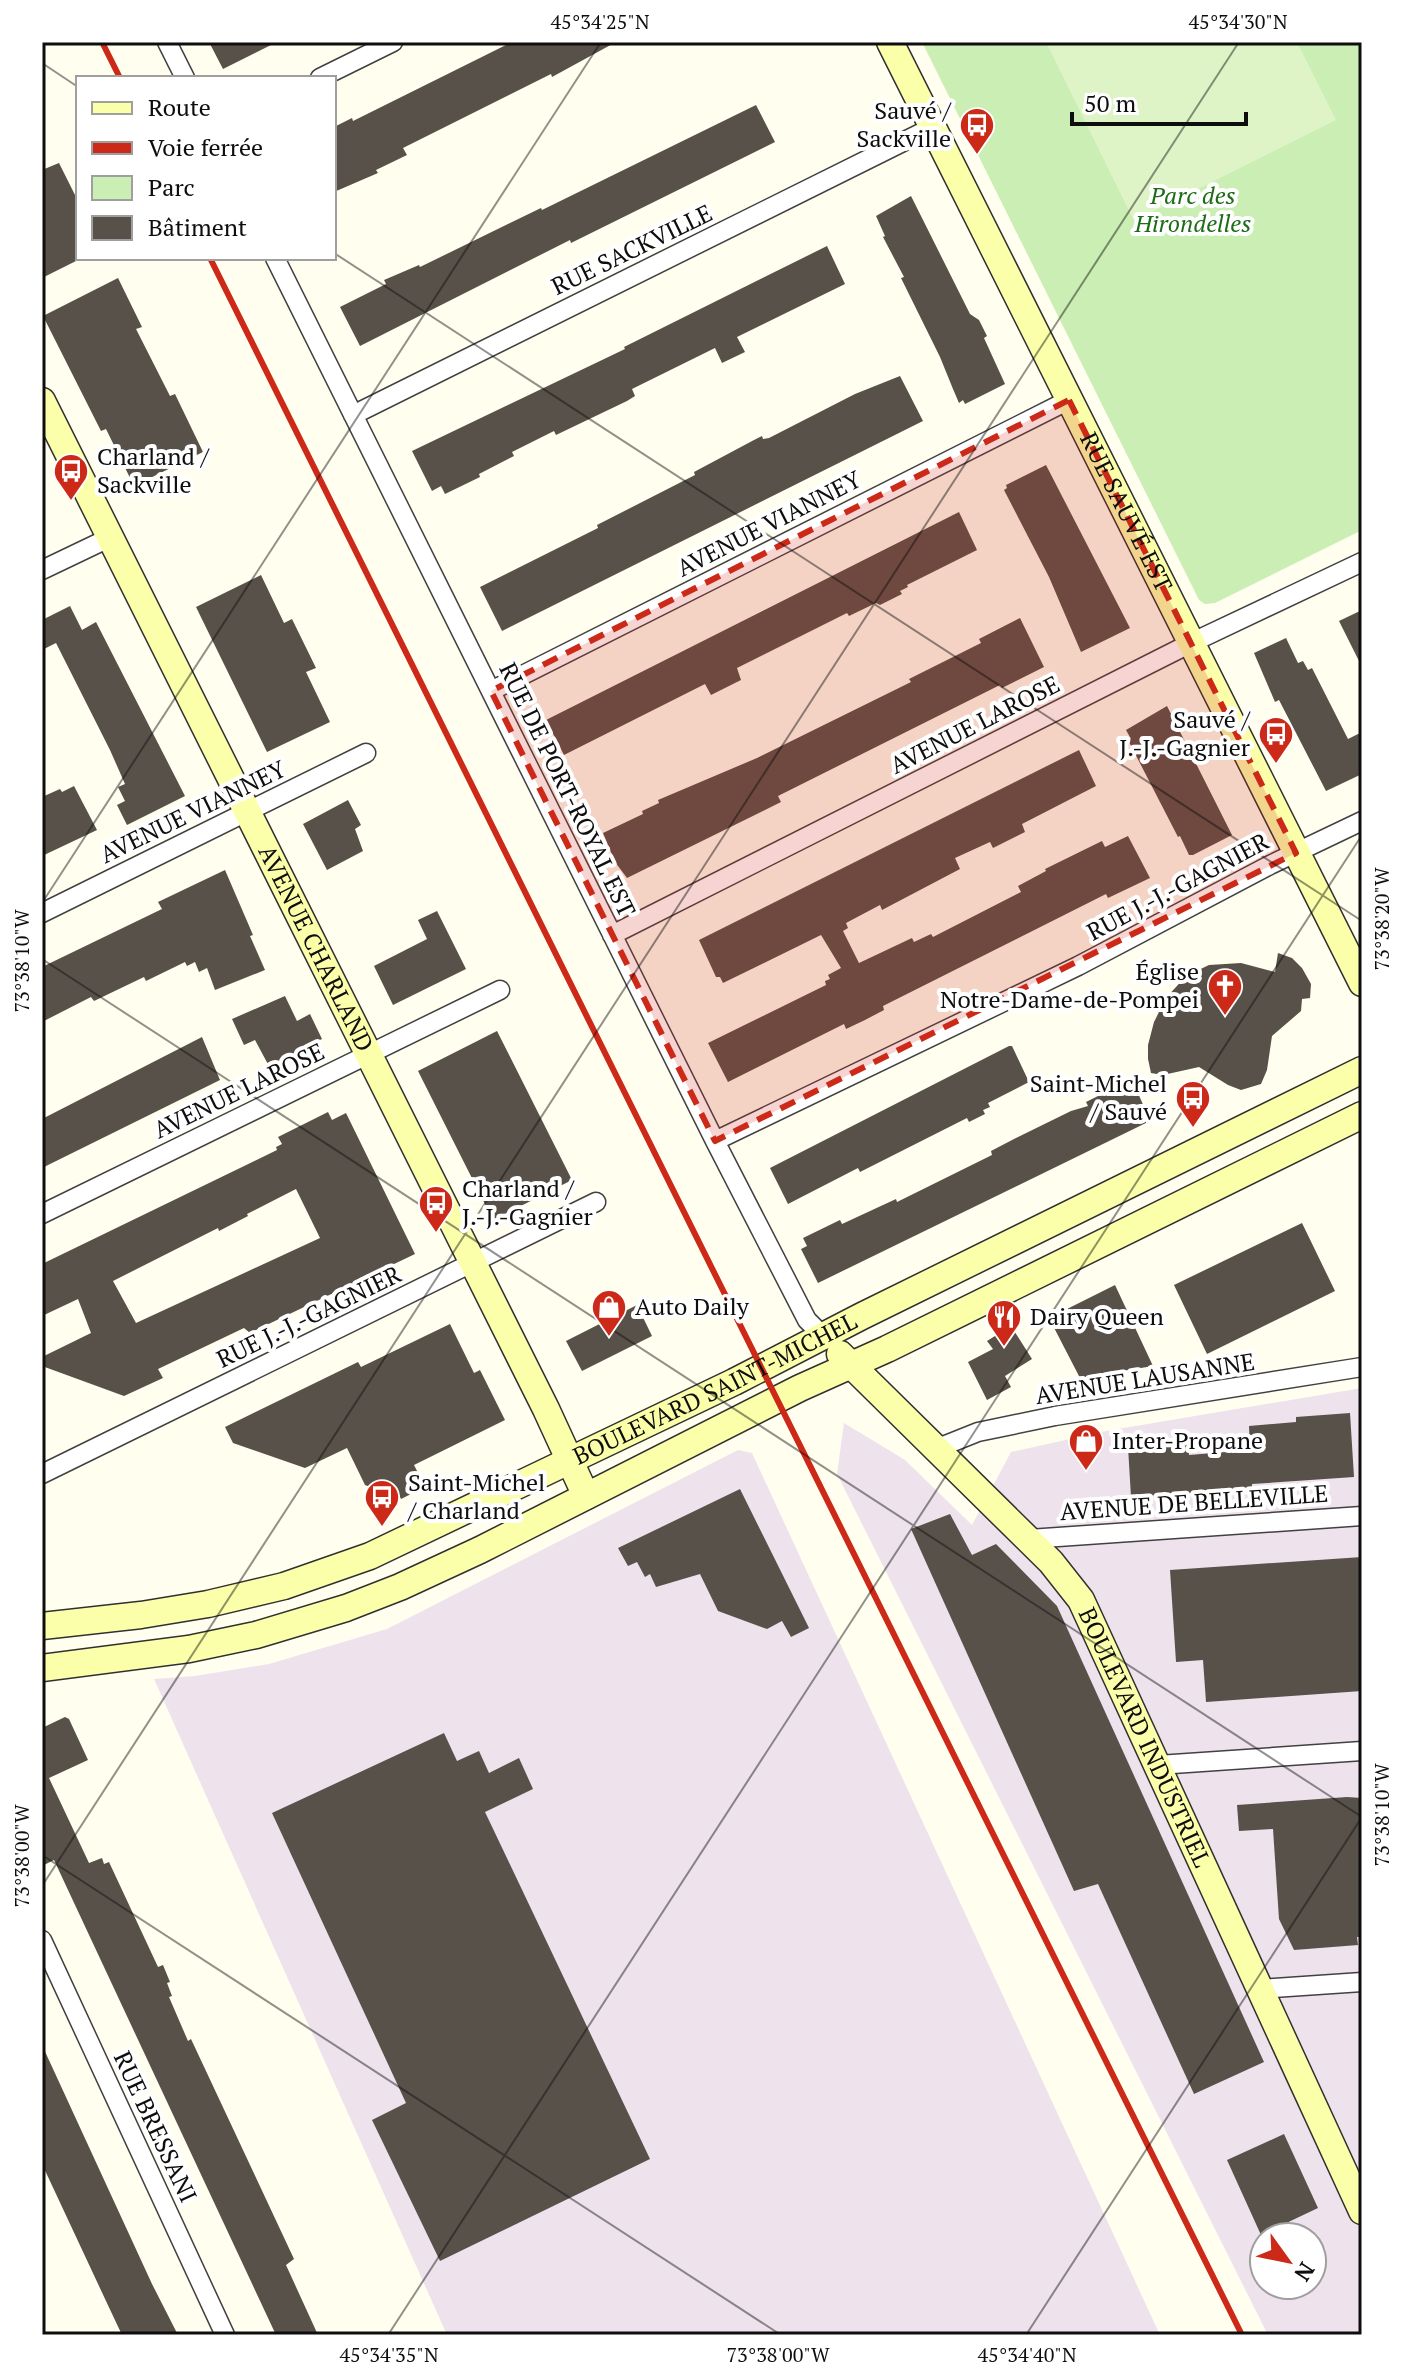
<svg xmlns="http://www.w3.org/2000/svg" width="1404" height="2377" font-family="'PT Serif',serif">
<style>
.industrial{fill:#eee2ed;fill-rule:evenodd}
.green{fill:#caeeb4}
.pitch{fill:#def4c7}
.building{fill:#585149;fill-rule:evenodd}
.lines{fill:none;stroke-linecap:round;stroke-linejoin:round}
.street-casing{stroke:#414141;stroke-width:21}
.secondary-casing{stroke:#303030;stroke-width:29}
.street{stroke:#fff;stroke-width:18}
.secondary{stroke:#fcffaa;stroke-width:26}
.rail{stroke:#cc2918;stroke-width:6}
.marked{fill:#cc2918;fill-opacity:0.2;stroke:#cc2918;stroke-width:6;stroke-dasharray:16 10;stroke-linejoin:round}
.ticks{fill:none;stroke:#0e0e0e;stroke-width:2;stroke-opacity:0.45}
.labels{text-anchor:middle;stroke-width:8;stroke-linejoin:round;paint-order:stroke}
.poi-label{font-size:24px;fill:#0e0e0e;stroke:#fff;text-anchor:start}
.park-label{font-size:24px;font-style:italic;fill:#1d6d18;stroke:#fff}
.street-label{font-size:24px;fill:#0e0e0e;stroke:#fff}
.neatline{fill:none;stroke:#0e0e0e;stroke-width:3}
.ticks-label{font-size:20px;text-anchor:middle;fill:#0e0e0e}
</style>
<rect width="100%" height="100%" fill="#fffeef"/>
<!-- industrial -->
<path class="industrial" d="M1362,1388V2335H1268L837,1474L844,1423L905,1460L972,1525L1011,1452L1106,1431ZM1264,2237H1312V2285H1264Z
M738,1450L752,1453L1160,2335H447L154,1679L195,1676L269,1664L387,1629Z"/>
<!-- green -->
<path class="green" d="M922,42H1362V530L1215,603L1205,604L1199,600Z"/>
<!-- pitch -->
<path class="pitch" d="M1046,42H1297L1336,120L1134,221Z"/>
<!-- building -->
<path class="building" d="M209,42H277L223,69Z
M512,42H616L552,77L551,74L403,148L407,155L376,170L378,173L334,192V127L352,118L353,121Z
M756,105L775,142L571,243L570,240L360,346L340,307L386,284L384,280L419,265L420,267L541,208L542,210Z
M59,163L78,201V260L42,278V170Z
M911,196L970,314L979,320L987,336L984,338L1005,384L965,404L963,400L959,403L953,389L940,357L901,278L904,277L883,237L885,236L876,216Z
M827,246L845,284L737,337L745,352L722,363L715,348L632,389L635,396L627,401L556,435L554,431L512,452L514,456L479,474L480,477L445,494L441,486L432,491L412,451L625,349L624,347Z
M118,278L142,327L136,329L170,396L175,394L203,452L134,486L106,429L101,431L43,316Z
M900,376L923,421L502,631L480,587L598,528L597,525L695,475L694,472L754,440L762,436L763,439L769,438L855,394Z
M1046,465L1130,628L1081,652L1049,577L1004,490L1007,488L1006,485Z
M959,512L977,550L907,585L908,587L900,591L902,594L880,605L876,603L849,616L847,613L737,668L741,680L711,695L705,684L564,755L546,720Z
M261,575L284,623L292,619L316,668L306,672L330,722L267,752L196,607Z
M70,606L82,630L96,622L185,796L127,825L117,805L125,801L118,787L125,784L110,750L56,643L42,650V620Z
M1362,610V667L1339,621Z
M1020,618L1044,667L1002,688L1000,685L778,796L781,802L627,878L615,862L603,833L643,814L642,811L659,803L658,800L757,758L911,682L909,679L981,643L979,639Z
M1286,638L1298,663L1303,661L1308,670L1312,668L1348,739L1362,732V774L1326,791L1279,700L1275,702L1254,653Z
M1167,706L1232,835L1193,855H1189L1180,836L1178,837L1128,740L1131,739L1126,730Z
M1079,750L1096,786L1022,824L1025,832L993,848L990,842L955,858L960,869L882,910L880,905L846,923L848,928L843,931L859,963L912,938L914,942L931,934L933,937L976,915L1021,892L1018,886L1046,871L1045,869L1102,841L1105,847L1128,836L1150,878L1108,898L1106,894L883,1006L884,1010L865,1020L846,1029L844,1024L728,1082L708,1043L826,985L825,981L830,979L828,975L841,968L821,935L723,983L720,977H716L699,940Z
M74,786L97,830L42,856V797L60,789L62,792Z
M348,800L361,825L355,829L363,851L327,870L303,824Z
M225,870L253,935L250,936L265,970L215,990L207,968L199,972L195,962L187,966L185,962L146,981L144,977L94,1001L91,997L42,1022V967L162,909L158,902Z
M437,911L466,969L393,1005L374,966L427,939L418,920Z
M1278,953L1292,958L1302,968L1311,984L1310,998L1302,999L1301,1011L1272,1036L1267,1070L1261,1084L1241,1090L1228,1085L1199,1067L1163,1075L1151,1073L1148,1059V1045L1154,1022L1166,998L1186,976L1209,965L1241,963L1275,972Z
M285,996L297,1021L310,1014L322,1039L309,1045L310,1048L270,1068L255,1040L244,1045L232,1019Z
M497,1031L572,1180L493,1220L418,1071Z
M202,1037L220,1080L42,1168V1119Z
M1009,1046H1012L1029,1082L988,1103L990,1107L983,1110L985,1114L969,1122L967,1118L860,1172L858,1168L788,1204L770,1168Z
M1135,1086L1150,1121L818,1283L801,1249L807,1246L803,1238L840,1220L842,1224L896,1199L897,1202L992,1155L991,1151L1014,1139L1071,1111L1088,1106L1086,1102L1106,1092L1108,1096L1119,1090L1121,1094Z
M328,1112L332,1120L346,1113L415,1254L250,1333L244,1328L158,1369L163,1378L124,1396L42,1366V1357L91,1333L78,1299L42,1316V1264L277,1150L276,1147L282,1144L278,1137ZM296,1189L320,1238L136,1323L113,1281L218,1228L219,1231L248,1216L247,1214Z
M1302,1223L1335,1291L1207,1354L1174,1285Z
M1115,1285L1153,1366L1080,1378L1049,1318Z
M637,1305L652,1336L582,1371L566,1341Z
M450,1324L474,1373L480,1370L505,1420L414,1465L425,1487L401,1499L396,1488L386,1493L365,1485L347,1448L305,1468L233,1443L225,1427L358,1362L361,1367Z
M1011,1326L1032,1359L1005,1376L1011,1387L987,1400L968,1362L993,1349L987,1341Z
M1350,1413L1354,1477L1252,1484V1489L1131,1497L1128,1447L1188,1443L1189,1455L1250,1450L1249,1426L1296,1422V1417Z
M740,1489L809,1628L791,1637L782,1621L767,1629L718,1611L700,1574L656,1587L650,1574L645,1577L637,1562L628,1566L618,1548Z
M950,1514L972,1555L996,1544L1057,1606L1264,2062L1194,2094L1098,1884L1074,1891L911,1529Z
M1362,1557V1691L1206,1702L1203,1660L1176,1662L1170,1570Z
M65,1717L69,1719L88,1760L49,1778L89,1863L102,1858L104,1864L109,1862L158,1967L163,1965L170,1982L167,1983L172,1996L169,1997L188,2041L191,2039L294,2259L286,2265L318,2335H276L54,1860L42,1866V1728Z
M444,1733L457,1761L479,1751L489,1773L519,1758L533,1789L485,1812L650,2159L440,2261L372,2120L406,2103L272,1813Z
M1347,1797L1362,1798V1937H1357L1358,1945L1294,1950L1279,1919L1273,1829L1239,1831L1237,1805Z
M42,2045L152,2284L178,2335H122L106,2301L42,2164Z
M1284,2134L1318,2208L1261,2235L1227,2160Z"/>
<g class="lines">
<!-- street casing -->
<g class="street-casing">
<path id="street" d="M167,42L185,78
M320,78L393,42
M275,258L715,1141L807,1320L824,1337
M353,415L933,127
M42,570L111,537
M491,691L1069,400
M42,913L366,753
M612,935L1191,643L1362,562
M715,1141L1078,966L1270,865L1362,821
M42,1214L500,990
M938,1448L978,1432L1055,1416L1362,1367
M42,1474L596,1202
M1029,1539L1362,1516
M1158,1765L1362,1751
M42,1940L225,2335
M1260,1989L1362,1982"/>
</g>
<!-- secondary casing -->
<g class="secondary-casing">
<g id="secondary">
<path id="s1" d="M890,42L1362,983"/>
<path id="s2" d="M42,401L546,1409L586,1496"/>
<path id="s3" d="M840,1354L1051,1562L1081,1600L1362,2211"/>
<path id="s4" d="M42,1626L141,1615L208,1604L284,1586L370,1556L734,1382L862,1316L1362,1070"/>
<path d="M42,1668L189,1649L256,1635L346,1608L400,1587L480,1550L800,1388L887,1349L1362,1115"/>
</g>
</g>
<!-- street -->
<use href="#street" class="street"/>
<!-- secondary -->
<use href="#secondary" class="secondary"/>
<!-- rail -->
<path class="rail" d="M102,42L120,78
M210,258C556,949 893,1645 1242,2335"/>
</g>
<!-- marked area -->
<path class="marked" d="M1069,400L1296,853L715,1141L491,691Z"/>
<!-- ticks -->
<path class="ticks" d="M42,63L78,87M334,253L1362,921M42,903L601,42M42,959L1362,1817M42,1855L781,2335M42,1886L1239,42M388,2335L1362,835M1026,2335L1362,1817"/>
<!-- icons -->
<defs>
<g id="bus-pin" transform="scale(1.8)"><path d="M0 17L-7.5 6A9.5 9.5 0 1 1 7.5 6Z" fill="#cc2918" stroke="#fff"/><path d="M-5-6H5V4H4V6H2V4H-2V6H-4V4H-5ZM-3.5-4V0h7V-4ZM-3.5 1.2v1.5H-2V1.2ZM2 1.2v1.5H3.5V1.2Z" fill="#fff"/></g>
<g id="church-pin" transform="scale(1.8)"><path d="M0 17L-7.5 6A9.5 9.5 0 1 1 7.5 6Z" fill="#cc2918" stroke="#fff"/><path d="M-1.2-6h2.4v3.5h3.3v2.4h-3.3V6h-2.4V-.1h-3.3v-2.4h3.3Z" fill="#fff"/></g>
<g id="shop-pin" transform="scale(1.8)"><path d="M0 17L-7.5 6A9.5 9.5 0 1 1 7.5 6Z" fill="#cc2918" stroke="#fff"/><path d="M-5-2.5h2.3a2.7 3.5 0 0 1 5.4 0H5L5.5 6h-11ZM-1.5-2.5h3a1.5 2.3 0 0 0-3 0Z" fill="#fff"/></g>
<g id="restaurant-pin" transform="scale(1.8)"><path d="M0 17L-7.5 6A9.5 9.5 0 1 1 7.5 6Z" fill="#cc2918" stroke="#fff"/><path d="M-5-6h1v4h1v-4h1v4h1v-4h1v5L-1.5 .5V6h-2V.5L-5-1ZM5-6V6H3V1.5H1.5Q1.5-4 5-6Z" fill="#fff"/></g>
</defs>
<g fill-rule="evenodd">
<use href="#bus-pin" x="977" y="125"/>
<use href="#bus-pin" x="71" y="471"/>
<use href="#bus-pin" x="1276" y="734"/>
<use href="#church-pin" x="1225" y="986"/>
<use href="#bus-pin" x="1193" y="1098"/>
<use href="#bus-pin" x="436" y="1203"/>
<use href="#shop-pin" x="609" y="1307"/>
<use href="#restaurant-pin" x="1004" y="1317"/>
<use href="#shop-pin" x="1086" y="1441"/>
<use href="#bus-pin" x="382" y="1497"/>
</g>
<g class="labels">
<!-- poi labels -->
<g class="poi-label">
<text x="951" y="119" text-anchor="end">Sauvé /<tspan x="951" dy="28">Sackville</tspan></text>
<text x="97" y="465">Charland /<tspan x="97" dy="28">Sackville</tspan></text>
<text x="1250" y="728" text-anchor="end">Sauvé /<tspan x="1250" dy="28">J.-J.-Gagnier</tspan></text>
<text x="1199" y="980" text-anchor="end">Église<tspan x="1199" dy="28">Notre-Dame-de-Pompei</tspan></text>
<text x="1167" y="1092" text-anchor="end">Saint-Michel<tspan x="1167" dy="28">/ Sauvé</tspan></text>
<text x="462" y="1197">Charland /<tspan x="462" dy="28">J.-J.-Gagnier</tspan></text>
<text x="635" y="1315">Auto Daily</text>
<text x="1030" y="1325">Dairy Queen</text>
<text x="1112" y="1449">Inter-Propane</text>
<text x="408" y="1491">Saint-Michel<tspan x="408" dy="28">/ Charland</tspan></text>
</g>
<!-- park labels -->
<g class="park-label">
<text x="1193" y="204">Parc des<tspan x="1193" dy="28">Hirondelles</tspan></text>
</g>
<!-- street labels -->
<g class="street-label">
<text transform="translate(632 250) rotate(-26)" y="8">RUE SACKVILLE</text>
<text dy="8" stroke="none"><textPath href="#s1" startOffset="526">RUE SAUVÉ EST</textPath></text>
<text transform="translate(769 524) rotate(-27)" y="8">AVENUE VIANNEY</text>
<text transform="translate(975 725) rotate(-27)" y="8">AVENUE LAROSE</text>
<text transform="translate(567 790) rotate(64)" y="8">RUE DE PORT-ROYAL EST</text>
<text transform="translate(193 812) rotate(-26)" y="8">AVENUE VIANNEY</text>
<text transform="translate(1178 887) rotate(-28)" y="8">RUE J.-J.-GAGNIER</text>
<text dy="8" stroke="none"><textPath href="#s2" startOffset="612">AVENUE CHARLAND</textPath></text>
<text transform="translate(239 1091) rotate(-26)" y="8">AVENUE LAROSE</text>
<text transform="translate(309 1317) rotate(-26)" y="8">RUE J.-J.-GAGNIER</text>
<text transform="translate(1145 1379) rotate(-9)" y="8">AVENUE LAUSANNE</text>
<text dy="8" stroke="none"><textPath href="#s4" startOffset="720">BOULEVARD SAINT-MICHEL</textPath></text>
<text transform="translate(1194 1503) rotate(-4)" y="8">AVENUE DE BELLEVILLE</text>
<text dy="8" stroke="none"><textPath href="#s3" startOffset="496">BOULEVARD INDUSTRIEL</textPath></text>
<text transform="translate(155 2127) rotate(65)" y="8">RUE BRESSANI</text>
</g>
</g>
<!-- border -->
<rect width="1404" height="2377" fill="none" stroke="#ffffff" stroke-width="88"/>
<!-- legend -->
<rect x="76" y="76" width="260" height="184" fill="#ffffff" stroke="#9f9f9f" stroke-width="2"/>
<rect x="92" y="102" width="40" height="12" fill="#fcffaa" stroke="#9f9f9f" stroke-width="2"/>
<text x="148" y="116" font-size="24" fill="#0e0e0e">Route</text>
<rect x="92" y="142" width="40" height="12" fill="#cc2918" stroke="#9f9f9f" stroke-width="2"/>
<text x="148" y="156" font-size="24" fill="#0e0e0e">Voie ferrée</text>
<rect x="92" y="176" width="40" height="24" fill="#caeeb4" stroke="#9f9f9f" stroke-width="2"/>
<text x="148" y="196" font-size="24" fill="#0e0e0e">Parc</text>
<rect x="92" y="216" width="40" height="24" fill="#585149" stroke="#9f9f9f" stroke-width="2"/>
<text x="148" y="236" font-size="24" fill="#0e0e0e">Bâtiment</text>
<!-- north arrow -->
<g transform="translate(1288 2261) rotate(123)"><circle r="38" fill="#ffffff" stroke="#9f9f9f" stroke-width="2"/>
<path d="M0-6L14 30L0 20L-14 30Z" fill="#cc2918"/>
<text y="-12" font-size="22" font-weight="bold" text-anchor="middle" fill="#0e0e0e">N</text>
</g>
<!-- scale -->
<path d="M1072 112v12h174v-12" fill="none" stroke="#0e0e0e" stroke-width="4"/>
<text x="1084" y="112" font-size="24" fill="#0e0e0e" stroke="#ffffff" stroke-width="6" paint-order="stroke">50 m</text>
<rect x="44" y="44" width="1316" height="2289" class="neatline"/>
<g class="ticks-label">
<text x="600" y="29">45°34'25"N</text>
<text x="1238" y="29">45°34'30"N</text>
<text transform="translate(1382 919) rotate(-90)" y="7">73°38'20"W</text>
<text transform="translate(22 961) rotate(-90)" y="7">73°38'10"W</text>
<text transform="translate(1382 1815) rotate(-90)" y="7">73°38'10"W</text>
<text transform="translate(22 1856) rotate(-90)" y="7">73°38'00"W</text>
<text x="389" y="2362">45°34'35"N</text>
<text x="778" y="2362">73°38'00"W</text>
<text x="1027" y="2362">45°34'40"N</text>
</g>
</svg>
